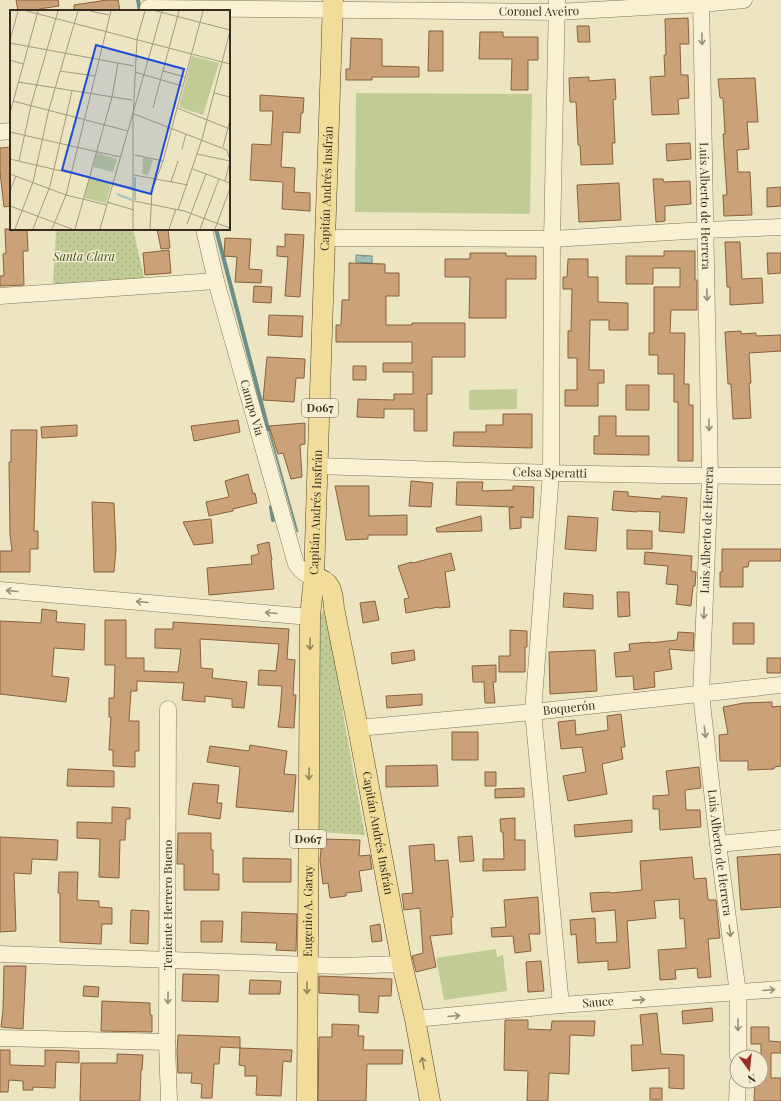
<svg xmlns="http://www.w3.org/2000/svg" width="781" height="1101" font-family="'Playfair Display',serif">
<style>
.park{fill:url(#park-dots)}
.pitch{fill:#c1cb96}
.water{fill:url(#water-waves);stroke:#6b8e88}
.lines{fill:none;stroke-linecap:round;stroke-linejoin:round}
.stream{stroke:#6b8e88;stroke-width:4}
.building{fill:#cba177;stroke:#86613f}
.minor-casing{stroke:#877559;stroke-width:17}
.major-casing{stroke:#54432d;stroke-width:21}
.minor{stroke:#f8f1d4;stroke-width:16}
.major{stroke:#f1dd99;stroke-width:20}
.oneway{stroke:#988e78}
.oneway2{stroke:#94845b}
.labels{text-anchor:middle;stroke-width:3;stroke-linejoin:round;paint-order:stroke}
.shield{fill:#f5edd1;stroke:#706653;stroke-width:1}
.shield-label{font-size:11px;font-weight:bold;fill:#372c1d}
.street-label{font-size:12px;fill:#372c1d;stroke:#f5edd1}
.park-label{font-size:12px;font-style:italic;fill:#435324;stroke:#f5edd1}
.inset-river{fill:none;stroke:#a4c0ba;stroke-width:2}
.inset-road{fill:none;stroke:#a49a7f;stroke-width:1}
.view{fill:#1d4ed8;fill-opacity:0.15;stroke:#1d4ed8;stroke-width:2}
.inset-edge{fill:none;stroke:#372c1d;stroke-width:2}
</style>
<defs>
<pattern id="park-dots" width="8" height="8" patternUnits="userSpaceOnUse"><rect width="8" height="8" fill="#c1cb96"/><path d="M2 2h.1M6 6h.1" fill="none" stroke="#a6ae81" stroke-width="1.8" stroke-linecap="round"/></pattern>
<pattern id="water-waves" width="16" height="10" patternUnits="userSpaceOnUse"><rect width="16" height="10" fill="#a4c0ba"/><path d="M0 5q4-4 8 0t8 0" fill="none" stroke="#869c97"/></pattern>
</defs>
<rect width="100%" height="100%" fill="#ede4c1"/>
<!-- park -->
<path class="park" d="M56,229H133L145,282L53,287Z
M322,611H325L328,615L345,725L365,835L318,832L320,616Z"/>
<!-- pitch -->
<path class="pitch" d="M356,93L532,94L530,214L355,212Z
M517,389V409L469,410V390Z
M496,949L497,957L503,955L507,991L444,1000L436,958Z"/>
<!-- water -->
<path class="water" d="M356,255L372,256V263L356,262Z
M267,425H268L298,532H297Z"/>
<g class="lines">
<!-- stream -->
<path class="stream" d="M138,0L140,11
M216,229L268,429
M271,507L273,520"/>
</g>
<!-- building -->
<path class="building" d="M16,0H58L59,6L39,9L40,11H18Z
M107,0H118L120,11H74V5Z
M688,18L689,44H680L681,75H688L689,98L678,99L679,114L652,115L650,77L665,76L664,55H666L665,19Z
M577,26H589L590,42H578Z
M429,31H443V71H428Z
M480,32H503V37H538V60H528V90H511L512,59H479Z
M351,38L382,39V66L419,67V77H372V80H346V69H350Z
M589,77V81L615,79L616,99L613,100L615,143H612L613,164L581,165L580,145H578L576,102H570L569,78Z
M755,78L758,122H747L749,149L737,150L738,172H750L752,215L724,216L723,195H727L723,134H725L723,98H720L718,79Z
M260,95L304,98L303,113H301L300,133L283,132L281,167L295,168L294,192L310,193V211L282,209L283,182L250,180L252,144L271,145L273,111H260Z
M690,143L691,159L667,161L666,144Z
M11,147V206L4,207L0,172V148Z
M653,179H663L664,182L690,181L691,204L665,206V221L656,222Z
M619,183L621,220L579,222L577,185Z
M781,187V206L767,207V188Z
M5,229H27L28,251H23L24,285L0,286V276H4L3,254L6,253Z
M157,229H168L170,248L161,249Z
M285,234L304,235L300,297L285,296L288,257L277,256V246L285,247Z
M225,238L251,239L249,269L262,270L261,283L235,282L237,257L224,256Z
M725,242H740L742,279L762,278L763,303L730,305V287H727Z
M169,250L171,273L145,275L143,253Z
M664,251H695V280H697V310H671L670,333H685L684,384H689V405H693V461H678V402H674V374H658V355H649V333H654V287H680V268H653V284H626V256H664Z
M470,253H506V256H536V279H506V318H469L470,277H445V259H470Z
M767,253H781V273L768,274Z
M568,259H588V277H598V302L628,303V330H609V320H590L589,370H604V383H598V406H565V390H577V358H568V331H571L572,289H563V277H567Z
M349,263L385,264V273H399V296H386V325H412V323H465V357H432V394H427V431H414V409H384V418L357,417L358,399L394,400V394H413V372H383V363H412V342H336V325H341L342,300H349Z
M254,286L272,287L271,303L253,302Z
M269,315L303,316L302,337L268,335Z
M741,331V334L756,333V336L781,335V351L749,353L751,383H749L751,418L733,419L731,384H728L725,332Z
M267,357L305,359L304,378H296L294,402L263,400Z
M353,366H366V380H353Z
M626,385H649V410H626Z
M503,414H532V448L453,446L454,432H486V425H503Z
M599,416H616V436H649V455L594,454V436H599Z
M238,420L240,432L194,441L191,426Z
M305,423V444L300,445L302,477L291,479L283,453L278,454L269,426Z
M77,425V436L42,438L41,427Z
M11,430H37L34,531H38V549H30V572H0V551H12L10,534L9,462H11Z
M248,474L253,494L255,493L257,503L233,509V511L209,516L206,502L229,497L225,481Z
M411,481L433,483L431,507L409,506Z
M457,482H483L482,491L513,490V486L534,487L533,518L521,517V528L510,529L509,508L514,507L456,505Z
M335,486H369V516L407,515V535H368V539L346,540Z
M614,491L628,492V496L661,499L662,496L687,498L684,533L659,531L660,512L637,511V512L612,510Z
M92,502L114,503L116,549L114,572H94Z
M481,516L482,531L437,532L436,528Z
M568,516L598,518L596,551L565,549Z
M211,519L213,543L194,545L183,522Z
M627,530L652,531V549H627Z
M269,542L272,560H271L274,589L209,595L207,568L252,564L251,556L259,554L257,545Z
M722,549H781V561H749L748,567H743V587H720V572H722Z
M645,552L692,556L691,571L696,572L695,586H693L691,606L676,604L678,585L666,584L668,566L644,564Z
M451,553L455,570L445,572L450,607L439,608V607L406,613L404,599L409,598L398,566L412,562L413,563Z
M617,592H629L630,616L618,617Z
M564,593L593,595V609L563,607Z
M375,601L379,620L363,623L360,603Z
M42,609L57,611L56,622L85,624L84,650L54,648L52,676L69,678L66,702L0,694V621L41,623Z
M105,620H126V658H144V671L178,672L181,649L155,648V629H173V622L289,629L287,659L295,660L293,695H296L294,728L278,727L280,713L282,686L258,685L259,670L276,671L279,644L200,639L201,668L213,669L212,678L247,682L244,708L232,707V699L205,696V702L182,700L184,683L137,681V691H131L129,721H139V751H135V767L113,766V750H109L111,717H109V698H114L115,665H105Z
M733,623H754V644H733Z
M510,630L527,631V647H525V672H499V656H510Z
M678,632L694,633L693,651L669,649L672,669L654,672L655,687L634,690L633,676L616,677L614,653L630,651L629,644L650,642V643L677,640Z
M414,650L415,660L392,664L391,653Z
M595,650L597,691L550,694L549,652Z
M767,658H781V673H767Z
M496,665V682H493L495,703H485L484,682H473L472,666Z
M422,694V705L387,708L386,696Z
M772,702V707L781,706V766L774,767V769L748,770V761H720L719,735L728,734L723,707L744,703Z
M621,714L625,747H621L623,759L602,764L607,794L568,801L563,776L586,772L582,747L561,749L558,722L575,720L576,735L608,730L607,716Z
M452,732H478V760H452Z
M250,745L287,751L284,774L296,775L293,812L236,807L240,767L207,762L210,746L249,751Z
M437,765L438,786L386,787V766Z
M699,767L701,788L685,790L686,810H700L701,827L660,830L659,809H653V796L669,795L666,771Z
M68,769L114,771V787L67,786Z
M485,772H496V786H485Z
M193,783L219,785L217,803H222L220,819L188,814Z
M524,788V797L495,798V789Z
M112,807L130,808V819H126L125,840H120L119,878L99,877L100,839L77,838V822L112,823Z
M515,818V840H525V870L483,871V859H504L503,832H501L500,819Z
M632,820V832L575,837L574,825Z
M178,833H211V850H213V874H219V890H184V864H177Z
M472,836L474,861L460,862L458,837Z
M0,837L58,840L57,860L32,859L31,874L14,873L16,931L0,932Z
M322,839L360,840L359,856L370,855L372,869L359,871L362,891L346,893V896L330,898L328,883L323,884L320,860Z
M434,844L435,861L448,860L453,917H451L452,934L430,936L436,967L416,972L412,956L423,953L420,908L404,910L402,894L413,893L409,846Z
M781,854V907L741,910L737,857Z
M692,857L694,879L706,878L708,900H716L720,938L708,939L711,977L698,978L697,968L675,970L676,979L660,980L658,950L686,948L684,918L680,919L679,899L654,901L656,918L627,921L630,968L608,970V961L578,963L576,934L571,935L570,920L595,918L596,943L617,942L615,910L592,912L590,893L610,892L611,893L642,890L640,861Z
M243,858L291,859V882H243Z
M59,872H78L77,900L99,901V907L112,908V924H102L101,944L60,942V893H58Z
M538,897L540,934H529L531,951L515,953L513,936L492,937L491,928L506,927L504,900Z
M131,910L149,911L148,944L130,943Z
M242,912L297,914L296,951L276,950L277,943L241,942Z
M201,921H223L222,942H201Z
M380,924L382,941L372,942L370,926Z
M541,961L544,991L528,992L526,962Z
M4,966H26L23,1029L1,1027L3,1010Z
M183,974L219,975L218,1002L182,1001Z
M319,976L392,979L391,996H379L378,1013L359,1012V995L319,993Z
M250,980L281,981L280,994H249Z
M84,986L99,987L98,997L83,996Z
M102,1001L150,1003V1015H152V1032L101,1031Z
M712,1008L713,1021L683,1024L682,1011Z
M657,1013L661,1054L684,1055V1089L669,1088V1068L632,1071L631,1045H643L640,1015Z
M505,1020H528V1029L551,1030L552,1021H595L594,1036L570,1035L569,1074L549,1073L548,1101H527L528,1071L504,1070Z
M332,1024L359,1025L358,1036H364L363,1050H403L402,1064H367L366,1101H318L319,1037H332Z
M751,1027H769V1041L781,1042V1053H771V1078H781V1101H754L755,1081H761V1044H751Z
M178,1035L240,1037V1048L221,1047V1048H220L219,1064H214L212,1098H201L202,1084L191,1083L192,1073H178L177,1052Z
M240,1048L292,1050L291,1062L283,1061L281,1096L256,1095L257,1076H245V1066L239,1065Z
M0,1050H10V1065L45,1066V1050L79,1051V1063L56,1062L55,1088L33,1087V1090H23V1081L9,1080L8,1092H0Z
M117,1054L143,1055L142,1070H141L140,1101H80L81,1063H117Z
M650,1088H662V1100H650Z"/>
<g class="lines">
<!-- minor casing -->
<g class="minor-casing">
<g id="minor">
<path d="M557,0L552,239L551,473L533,712L561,1005"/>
<path id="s1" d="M701,0L710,476L701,694L718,844L738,993V1057"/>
<path id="s2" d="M148,8L557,12L701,4L744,0"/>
<path d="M0,132L11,131"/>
<path id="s3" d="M204,229L216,281L296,564C301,571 305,575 314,577"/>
<path d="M326,238H414L552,239L705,230L781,227"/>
<path d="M0,296L216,281"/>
<path id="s4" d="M318,466C472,471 627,476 781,476"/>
<path d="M0,590L310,617"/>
<path d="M168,709L167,1042L169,1101"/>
<path id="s5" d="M358,728L533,712L781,685"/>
<path d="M718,844L781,838"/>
<path d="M0,954L339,966L402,964"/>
<path id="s6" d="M415,1019L561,1005L781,989"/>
<path d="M0,1038L167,1042"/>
<path d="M737,1101L738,1081"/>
</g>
</g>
<!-- major casing -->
<g class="major-casing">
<g id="major">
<path id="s7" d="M314,577C331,580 333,592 334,608L358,728L402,964L415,1019L430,1101"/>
<path id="s8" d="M307,1101L310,617L314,577L317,482L333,0"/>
</g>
</g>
<!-- minor -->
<use href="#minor" class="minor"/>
<!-- major -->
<use href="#major" class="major"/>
</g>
<!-- one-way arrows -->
<defs><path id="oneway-shaft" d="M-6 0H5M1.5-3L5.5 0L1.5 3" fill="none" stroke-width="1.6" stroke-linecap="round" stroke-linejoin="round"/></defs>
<g class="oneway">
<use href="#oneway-shaft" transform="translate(702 39) rotate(89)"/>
<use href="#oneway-shaft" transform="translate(707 295) rotate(89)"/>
<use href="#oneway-shaft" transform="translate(709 425) rotate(89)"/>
<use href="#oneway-shaft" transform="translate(12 591) rotate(-175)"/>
<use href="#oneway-shaft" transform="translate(142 602) rotate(-175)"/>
<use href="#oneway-shaft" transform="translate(271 613) rotate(-175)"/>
<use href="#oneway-shaft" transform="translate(704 613) rotate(92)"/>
<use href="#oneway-shaft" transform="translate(705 732) rotate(83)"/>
<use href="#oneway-shaft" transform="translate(730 931) rotate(82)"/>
<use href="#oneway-shaft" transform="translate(769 990) rotate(-5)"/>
<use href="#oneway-shaft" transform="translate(168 998) rotate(91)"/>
<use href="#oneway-shaft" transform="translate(639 1000) rotate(-4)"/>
<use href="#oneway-shaft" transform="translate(454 1016) rotate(-5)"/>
<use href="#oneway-shaft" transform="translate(738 1025) rotate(90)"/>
</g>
<g class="oneway2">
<use href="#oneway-shaft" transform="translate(310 644) rotate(91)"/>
<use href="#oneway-shaft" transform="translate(309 774) rotate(91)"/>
<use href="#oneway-shaft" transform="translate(307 988) rotate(90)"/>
<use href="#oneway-shaft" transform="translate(423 1063) rotate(-100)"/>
</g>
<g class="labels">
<!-- shield labels -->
<g class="shield">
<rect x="302" y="399" width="36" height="18" rx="3"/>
<rect x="290" y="830" width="36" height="18" rx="3"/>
</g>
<g class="shield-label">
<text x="320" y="412">D067</text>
<text x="308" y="843">D067</text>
</g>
<!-- street labels -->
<g class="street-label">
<text dy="4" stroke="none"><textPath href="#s2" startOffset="391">Coronel Aveiro</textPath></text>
<text dy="4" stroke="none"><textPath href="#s8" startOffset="913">Capitán Andrés Insfrán</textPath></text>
<text dy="4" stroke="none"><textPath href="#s1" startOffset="206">Luis Alberto de Herrera</textPath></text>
<text dy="4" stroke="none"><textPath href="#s3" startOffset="185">Campo Via</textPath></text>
<text dy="4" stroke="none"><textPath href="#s4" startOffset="232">Celsa Speratti</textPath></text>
<text dy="4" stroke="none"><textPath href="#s8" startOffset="589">Capitán Andrés Insfrán</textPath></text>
<text transform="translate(707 530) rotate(-88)" y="4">Luis Alberto de Herrera</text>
<text dy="4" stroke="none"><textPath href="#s5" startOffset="212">Boquerón</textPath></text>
<text dy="4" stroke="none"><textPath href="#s7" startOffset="270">Capitán Andrés Insfrán</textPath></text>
<text dy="4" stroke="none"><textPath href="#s1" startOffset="854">Luis Alberto de Herrera</textPath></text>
<text transform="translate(168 905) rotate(-90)" y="4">Teniente Herrero Bueno</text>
<text dy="4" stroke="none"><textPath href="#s8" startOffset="190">Eugenio A. Garay</textPath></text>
<text dy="4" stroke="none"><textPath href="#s6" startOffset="184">Sauce</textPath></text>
</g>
<!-- park labels -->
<g class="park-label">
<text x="84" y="261">Santa Clara</text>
</g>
</g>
<!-- overview -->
<g transform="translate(10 10)">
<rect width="220" height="220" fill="#ede4c1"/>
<path d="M133,147L143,150L138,165L132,164Z" fill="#c1cb96"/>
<path d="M182,46L209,53L193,105L169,97ZM87,143L107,149L103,162L83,157ZM79,168L101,174L96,193L74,188Z" fill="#c1cb96"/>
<path class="inset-river" d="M107,184L122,190M125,190V167"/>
<path class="inset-road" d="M17,1L220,54M80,1L99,5M146,1L220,20M0,30L8,1M0,33L124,56M0,50L13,54M50,61L85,66M153,61L175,67M125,62L172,76M8,72L122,90M204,83L220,87M3,91L118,121M143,98L169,1M167,98L220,119M0,103L28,1M124,104L217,140L220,151L215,171M123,109V219M123,109L127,29L135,1M0,122L110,147M213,137L220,110M172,139L176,124M187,144L220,151M125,145L153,151M0,149L124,178M9,151L21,95L48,1M183,159L220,173M0,164L56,185L97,195M124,165L178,175M161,172L168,151M0,181L6,166M124,191L174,201L220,218M97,192L124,200M0,196L62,219M168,200L192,129L220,21M177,214L196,164M5,219L23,172L39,99L68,1M23,219L40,176L62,81M42,219L56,185L101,1M65,219L102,87L108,53M90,219L152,1M140,219L142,181L153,151L193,1M159,219L166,199M190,219L209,169M205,219L220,178"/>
<path class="view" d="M86,35L174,59L141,184L52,160Z"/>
<rect width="220" height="220" class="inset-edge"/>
</g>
<!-- north arrow -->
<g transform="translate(749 1069) rotate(165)"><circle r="19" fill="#f5edd1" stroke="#a9a089"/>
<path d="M0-3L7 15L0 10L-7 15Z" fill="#95322a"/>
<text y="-6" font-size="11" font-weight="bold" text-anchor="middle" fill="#372c1d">N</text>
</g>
</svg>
